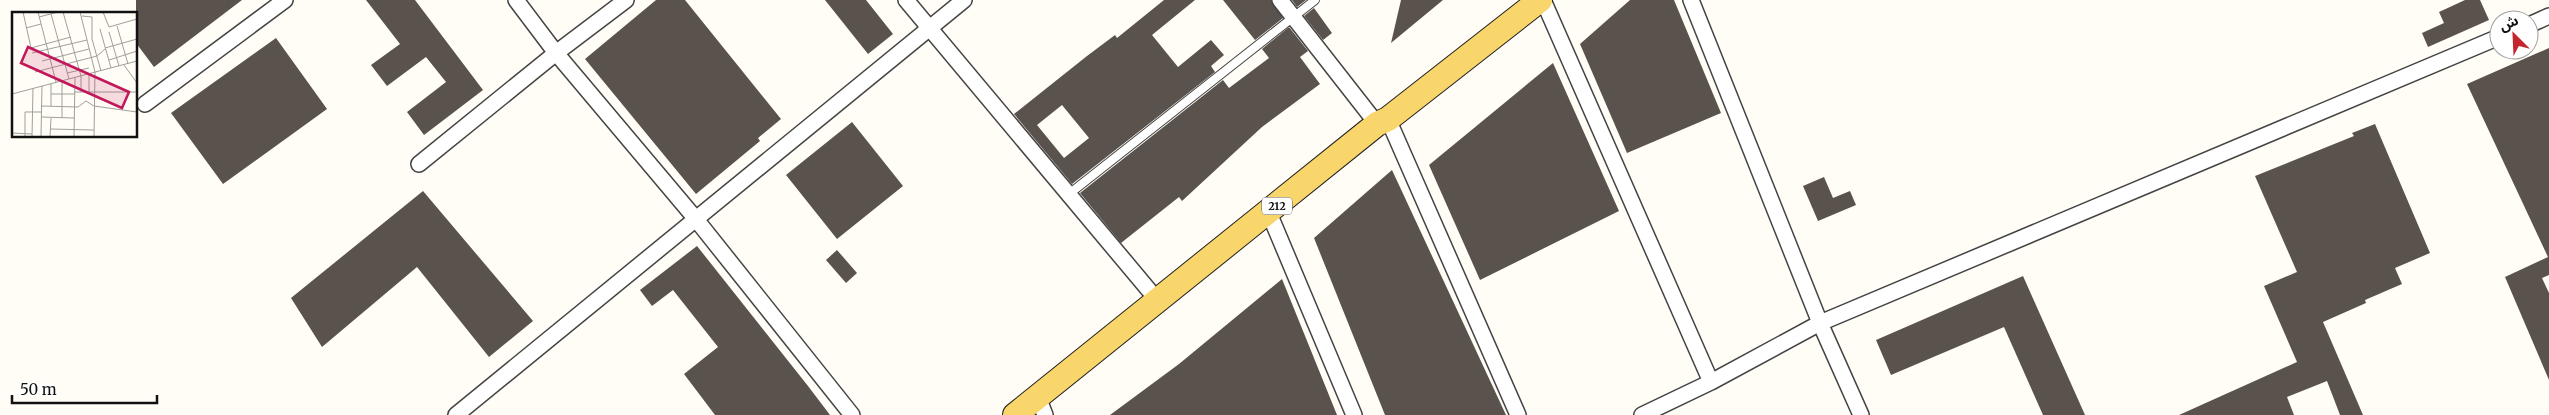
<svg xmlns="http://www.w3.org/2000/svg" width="2549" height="415" font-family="Merriweather,'Noto Sans Arabic',serif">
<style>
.building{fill:#5a524d;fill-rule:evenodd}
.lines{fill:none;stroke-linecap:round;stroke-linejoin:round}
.lane-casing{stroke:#444;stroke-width:10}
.street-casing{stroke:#444;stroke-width:18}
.primary-casing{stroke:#222;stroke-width:26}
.lane{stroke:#fff;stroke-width:8}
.street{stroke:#fff;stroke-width:15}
.primary{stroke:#f9d66b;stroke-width:24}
.labels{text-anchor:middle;stroke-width:5;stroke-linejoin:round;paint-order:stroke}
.shield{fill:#fff;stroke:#585858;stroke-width:1}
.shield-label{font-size:11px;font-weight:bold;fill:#111}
.inset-road{fill:none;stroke:#a09f9a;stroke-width:1}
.view{fill:#c2185b;fill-opacity:0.15;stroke:#c2185b;stroke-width:2.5}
.inset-edge{fill:none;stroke:#111;stroke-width:2.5}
</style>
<rect width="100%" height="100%" fill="#fffdf5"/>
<!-- building -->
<path class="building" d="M136,0H242L154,67L136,43Z
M366,0H415L483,90L424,135L407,112L446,82L426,57L387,86L371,65L400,44Z
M656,0H685L781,119L758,138L760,141L696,194L585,59Z
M825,0H866L893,34L868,54Z
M1164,0H1195L1152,35L1178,67L1211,40L1224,55L1211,66L1215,72L1072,184L1014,114L1087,56L1115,35L1117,38ZM1062,105L1089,138L1064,158L1037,125Z
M1223,0H1271L1283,18L1255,40Z
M1292,0H1306L1297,7Z
M1401,0H1443L1391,43Z
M1630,0H1674L1721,113L1627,153L1580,44Z
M2465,0H2480L2489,20L2428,47L2422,33L2444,23L2439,12Z
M1314,8L1332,33L1323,40L1304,16Z
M1289,27L1308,51L1300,57L1320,84L1262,127L1182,201L1179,197L1121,243L1080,193L1223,80L1229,88L1269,58L1262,49Z
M276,38L327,109L223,184L171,113Z
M2549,48V275L2542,278L2549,293V380L2505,277L2548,257L2467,84Z
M1553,63L1619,211L1480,280L1429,165Z
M852,122L903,186L837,239L786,175Z
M2375,124L2430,253L2395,268L2402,284L2365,300L2366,303L2323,322L2363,415H2340L2327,381L2287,397L2294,415H2179L2297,362L2264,286L2297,272L2255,176L2354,136L2352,133Z
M1392,170L1506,415H1385L1314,238Z
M1824,177L1833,198L1850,191L1856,205L1818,221L1803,186Z
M423,191L533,321L489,357L417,267L322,347L291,298Z
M697,246L808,386L830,415H715L684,374L718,347L673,290L652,306L640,290Z
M837,250L857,273L846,283L826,260Z
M2023,276L2085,415H2043L2004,327L1891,375L1876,340Z
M1282,279L1337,415H1110L1179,364Z"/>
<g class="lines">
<!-- lane casing -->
<g class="lane-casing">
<path id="lane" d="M1069,194L1315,0"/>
</g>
<!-- street casing -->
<g class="street-casing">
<path id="street" d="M516,0L556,53L695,218L852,415
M906,0L1158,301
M1280,0L1377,124
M1543,0L1711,382
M1691,0L1820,323L1861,415
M2529,25L2549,16
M145,104L285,0
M1388,119L1518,415
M419,164L556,53L626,0
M1269,213L1354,415
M1038,397L1045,415
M456,415L964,0
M1642,415L1711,382L1820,323L2499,37"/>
</g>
<!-- primary casing -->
<g class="primary-casing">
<path id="primary" d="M1015,415L1377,124L1388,119L1540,0"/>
</g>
<!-- lane -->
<use href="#lane" class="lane"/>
<!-- street -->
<use href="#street" class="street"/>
<!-- primary -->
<use href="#primary" class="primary"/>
</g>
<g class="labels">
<!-- shield labels -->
<rect class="shield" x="1262" y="197.5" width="30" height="17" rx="4"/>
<g class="shield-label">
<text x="1277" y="210">212</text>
</g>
</g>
<!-- overview -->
<g transform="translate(12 12)">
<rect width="125" height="125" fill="#fffdf5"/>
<path class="inset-road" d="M11,0L19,36L59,25M26,0L44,70M51,0L69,64M68,0L83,60L82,125M91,0L97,15L125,7M39,2L57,67M70,4L80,5V27L89,59M27,5L46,0M105,14L116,52M14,16L29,12M88,17L99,56M97,20L107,54M93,36L125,27M20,41L75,28M97,48L125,39M30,49L77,37M112,53L125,71M23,60L85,44L93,37M55,61L77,56M62,80H125M69,80V64M77,80V62M0,82L125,49M39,82H63M29,94L66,95L74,89L82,94L125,100M39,94V72M29,105L62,106M50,106V69M39,117L82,118M0,121L20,122M13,125V100H29M20,125L21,76M29,125L30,74M38,125L39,106M62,125L63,66"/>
<path class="view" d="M16,35L117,80L110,96L9,51Z"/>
<rect width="125" height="125" class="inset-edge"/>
</g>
<!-- north arrow -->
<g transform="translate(2514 35) rotate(336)"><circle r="24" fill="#ffffff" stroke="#a0a0a0"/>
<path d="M0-4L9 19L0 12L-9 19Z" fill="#c4262e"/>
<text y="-8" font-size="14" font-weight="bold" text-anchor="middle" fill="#111111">ش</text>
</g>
<!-- scale -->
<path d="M12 395v8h145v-8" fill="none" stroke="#111111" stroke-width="2.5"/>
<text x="20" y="395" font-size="15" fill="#111111" stroke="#ffffff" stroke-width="4" paint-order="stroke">50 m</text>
</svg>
